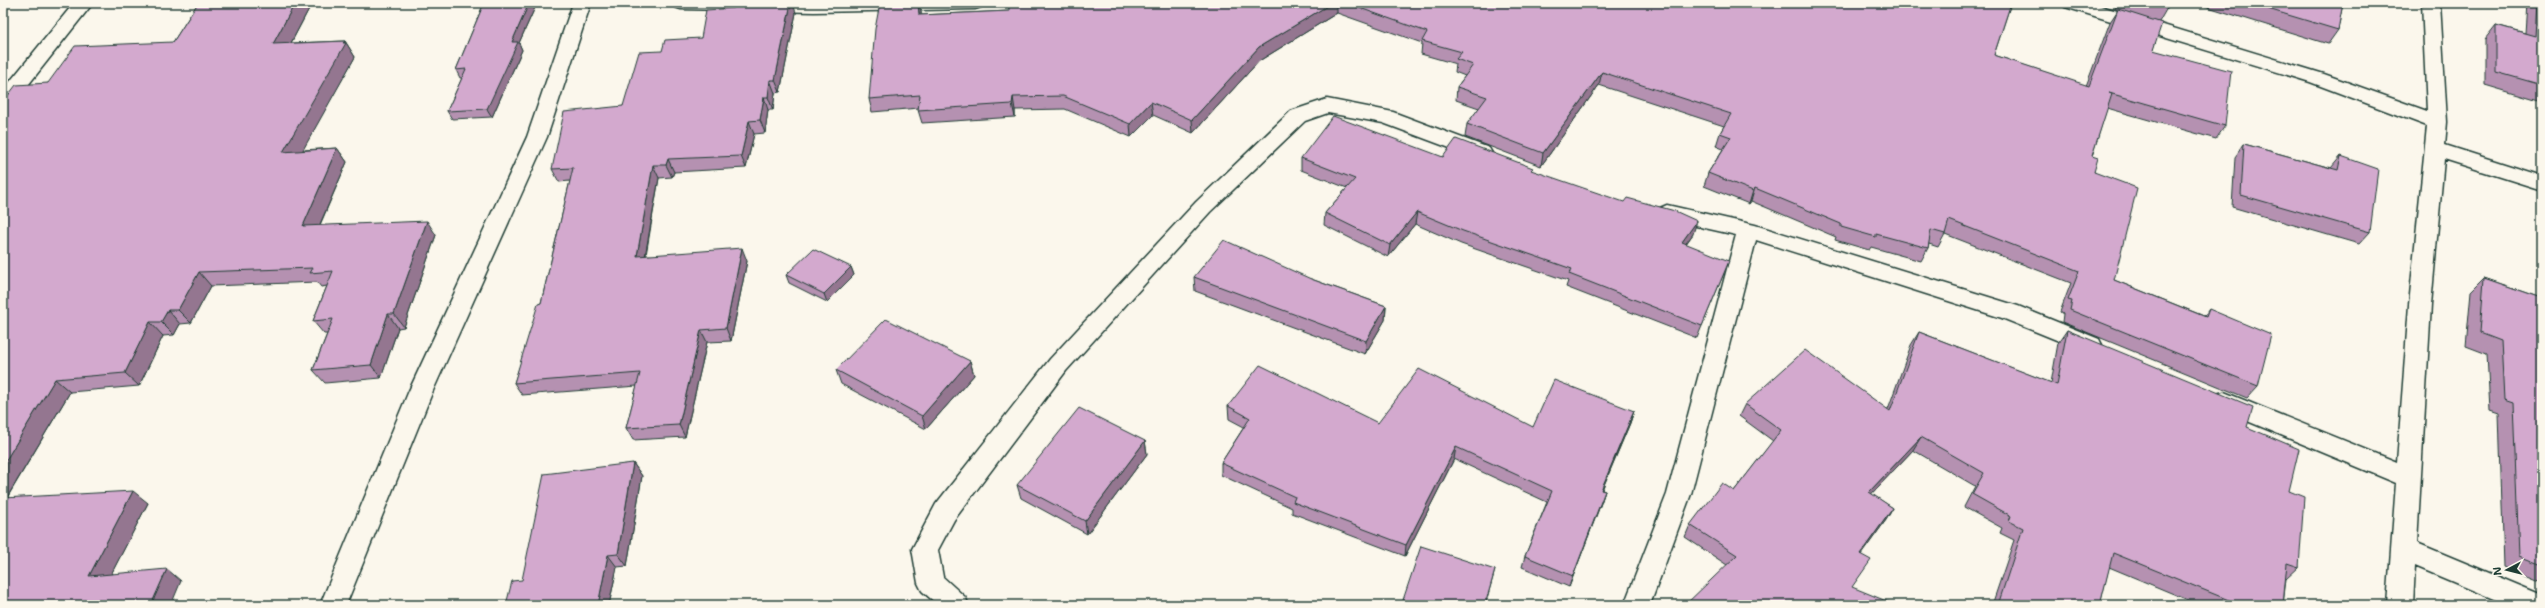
<svg xmlns="http://www.w3.org/2000/svg" width="2545" height="608" font-family="'Shantell Sans',sans-serif">
<style>
.lines{fill:none;stroke-linecap:round;stroke-linejoin:round}
.street-casing{stroke:#1f3d34;stroke-width:3}
.street{fill:#fbf7ec;fill-rule:evenodd}
.wall{fill:#b591b1;stroke:#1f3d34}
.shaded-wall{fill:#947690;stroke:#1f3d34}
.building{fill:#d3a9ce;stroke:#1f3d34}
</style>
<rect width="100%" height="100%" fill="#fbf7ec"/>
<filter id="ink" filterUnits="userSpaceOnUse"><feTurbulence type="fractalNoise" baseFrequency=".025" numOctaves="2"/><feDisplacementMap in="SourceGraphic" scale="8" xChannelSelector="R" yChannelSelector="G"/><feConvolveMatrix kernelMatrix="1 2 1 2 8 2 1 2 1" color-interpolation-filters="sRGB"/></filter>
<g filter="url(#ink)">
<g class="lines">
<!-- street casing -->
<g class="street-casing">
<path id="street" d="M74,3H93L10,108L3,110V90Z
M573,3H591L547,137L432,393L346,605H320L408,393L527,137Z
M672,3H984L981,7L975,9L814,12L681,9L675,7Z
M2062,3H2091L2324,74L2427,111L2422,3H2440L2447,122L2445,145L2542,176V190L2444,159L2431,305L2417,543L2542,595V605H2508L2415,566L2413,605H2387L2396,483L2216,408L2212,401L2216,394L2224,392L2397,462L2409,305L2427,126L2310,82L2065,7Z
M1327,99L1393,112L1489,148L1492,153L1489,158L1482,160L1383,123L1328,113L1305,121L1210,212L1066,371L954,520L938,550L943,577L965,597L969,605H938L922,591L918,583L912,549L936,504L1050,359L1196,202L1291,111Z
M1667,205L1755,225L2018,306L2099,339L2102,345L2099,351L2091,354L2002,318L1756,240L1691,494L1650,605H1624L1667,494L1736,235L1660,218L1657,213L1660,208Z"/>
</g>
<!-- street -->
<use href="#street" class="street"/>
</g>
<!-- wall -->
<path class="wall" d="M198,3H312L291,43L345,41L355,57L302,150L337,148L347,162L320,225L436,235L404,327L398,328L381,378L325,383L313,370L327,334H324L313,321L327,286L321,287L317,282L211,286L191,323L180,324L174,335L163,336L139,386L70,392L7,498L148,503L111,574L181,581L3,605V102L48,83L173,42Z
M484,3H537L519,43L522,50L492,117L452,119L447,111L462,78H460L456,70Z
M1009,3H2011L1994,55L2086,86L2110,22L2118,10L2115,9L2118,3H2169L2167,8L2159,22L2153,50L2225,126L2216,139L2107,108L2092,156L2094,172L2114,280L2204,316L2209,309L2258,386L2247,398L2062,322L2063,314L2060,312L2071,283L1945,234L1938,247L1929,244L1928,248L1921,261L1871,247L1869,250L1835,240L1836,237L1751,201L1749,204L1704,186L1708,173L1723,149L1716,146L1720,133L1724,126L1599,85L1541,166L1465,137L1467,124L1479,108L1456,100L1457,87L1465,76L1455,72L1456,64L1421,54L1422,43L1337,13L1259,61L1193,133L1153,115L1131,137L1065,109L1015,110V117L922,123L918,110L919,108L872,112L869,99L921,12V15L1009,11Z
M2195,3H2343L2338,30L2328,44Z
M2527,3H2542V102L2485,85V39L2496,25L2525,33Z
M796,13L780,92L775,93L773,110H768L765,133L754,134L746,168L674,172L672,177L659,178L646,255L747,261L731,341L707,342L685,437L633,440L626,428L637,386L522,395L514,383L541,303L570,181L559,182L552,169L623,106L662,51L701,38Z
M2244,144L2331,168L2341,156L2370,232L2359,244L2232,207L2235,157Z
M1443,157L1532,171L1693,234L1686,244L1724,273L1697,338L1566,287L1568,281L1461,244L1415,224L1388,257L1324,225L1325,213L1347,188L1301,170V158Z
M851,267L854,275L827,302L789,283L786,275Z
M1194,277L1311,279L1386,306L1385,320L1365,354L1195,291Z
M2484,278L2542,298V296V583L2504,567L2499,414L2490,411L2487,354L2466,346L2471,291Z
M2067,330L2247,427L2289,491L2299,567L2286,579L2283,605H2200L2109,567L2100,605H1992L2014,540L2000,533L2002,528L1964,507L1975,486L1913,450L1871,494L1893,508L1886,520L1861,554L1727,565L1685,537L1690,525L1734,491L1773,441L1739,416L1745,404L1888,409L1911,345L1919,332L2051,383L2058,343Z
M970,361L974,375L926,429L841,384L836,370Z
M1228,406L1378,423L1533,427L1634,411L1630,423L1602,490L1605,491L1601,503L1569,587L1522,567L1525,556L1547,502L1454,459L1405,556L1292,513V508L1221,475V463L1244,427L1229,419Z
M1145,441L1147,454L1087,534L1021,498L1017,485Z
M633,463L642,476L627,566L617,567L609,605H506L522,580Z
M1495,570L1485,605H1402L1403,600Z"/>
<!-- shaded-wall -->
<path class="shaded-wall" d="M295,3H312L283,58L273,44Z
M529,3H537L519,43L522,50L492,117L487,109L512,42Z
M791,3H793L796,13L780,92L775,80Z
M918,3H919L921,12L922,28L919,15Z
M1332,3H1337V13L1259,61L1193,133L1192,120L1259,47Z
M345,41L355,57L294,166L283,152Z
M1602,72L1599,85L1541,166L1543,153Z
M770,80L775,93L773,110L768,97Z
M764,97L768,110L765,133L760,120Z
M1013,97L1015,110V117L1012,104Z
M1151,102L1153,115L1131,137L1130,124Z
M749,121L754,134L746,168L741,156Z
M337,148L347,162L313,240L303,226Z
M668,159L674,172L672,177L666,165Z
M653,165L659,178L643,268L637,256Z
M1755,188L1751,201L1749,204L1753,191Z
M1417,212L1415,224L1388,257L1390,245Z
M427,221L436,235L404,327L394,314Z
M1697,221L1693,234L1678,254L1682,242Z
M742,248L747,261L731,341L726,328Z
M851,267L854,275L827,302L824,294Z
M199,272L211,286L191,323L178,310Z
M1386,306L1385,320L1365,354L1366,341Z
M168,310L180,324L174,335L161,322Z
M388,314L398,328L381,378L371,365Z
M150,322L163,336L139,386L125,373Z
M701,330L707,342L685,437L679,425Z
M970,361L974,375L926,429L922,416Z
M55,379L70,392L3,504V465Z
M1634,411L1630,423L1597,501L1601,490Z
M1921,437L1913,450L1861,505L1869,492Z
M1145,441L1147,454L1087,534L1085,521Z
M1456,447L1454,459L1405,556L1406,545Z
M633,463L642,476L627,566L618,554Z
M133,491L148,503L104,588L89,576Z
M1605,491L1601,503L1569,587L1573,576Z
M1893,508L1886,520L1853,566L1860,554Z
M608,555L617,567L609,605H598Z
M167,569L181,581L171,605H151Z"/>
<!-- building -->
<path class="building" d="M198,3H295L273,44L345,41L343,43H346L283,152L337,148L303,226L427,221L394,314H388L371,365L313,370L333,319L313,321L333,271L310,273L313,268L199,272L178,310H168L161,322H150L125,373L55,379L3,465V102L16,85L48,83L75,46L173,42Z
M484,3H529L512,42H518L487,109L447,111L466,69L456,70Z
M735,3H791L775,80H770L768,97H764L760,120L749,121L741,156L668,159L666,165H653L637,256L742,248L726,328L701,330L679,425L626,428L640,373L514,383L538,304L541,303L573,168L552,169L564,112L623,106L639,52L662,51L665,40L701,38L706,10L734,8Z
M880,3H918L919,15L1009,11V3H1332L1259,47L1192,120L1151,102L1130,124L1063,96L1013,97L1012,104L918,110L920,95L869,99L875,29Z
M1346,3H2011L1994,55L2089,86L2118,9L2162,23L2153,50L2231,71L2225,126L2109,93L2112,94L2092,156L2098,158L2094,172L2137,188L2114,280L2206,317L2209,309L2271,335L2258,386L2070,310L2072,301L2068,300L2079,271L1949,220L1945,234L1931,230L1928,248L1876,234V237L1841,227V224L1755,188L1753,191L1708,173L1731,137L1720,133L1731,114L1602,72L1543,153L1467,124L1487,97L1457,87L1473,65L1456,59L1462,52L1422,41L1427,32Z
M2149,3H2169L2167,8Z
M2248,3H2343L2338,30Z
M2537,3H2542V85L2496,72V25L2535,36Z
M1333,116L1443,157L1456,139L1533,168L1531,170L1624,202L1627,198L1675,211L1697,221L1682,242L1729,261L1702,326L1569,274L1572,269L1463,231L1417,212L1390,245L1325,213L1355,179L1301,158Z
M2244,144L2338,170L2341,156L2378,169L2370,232L2241,195Z
M1224,240L1311,279L1386,306L1366,341L1194,277Z
M813,249L851,267L824,294L786,275Z
M2484,278L2542,298V565L2519,556L2513,402L2504,399L2501,341L2480,333Z
M886,319L970,361L922,416L836,370Z
M2067,330L2253,407L2247,427L2299,449L2289,491L2304,497L2299,567L2287,563L2283,605H2241L2113,553L2100,605H1998L2023,528L2009,521L2011,516L1972,494L1984,473L1921,437L1869,492L1893,508L1860,554L1871,560L1852,587L1896,605H1685L1737,555L1690,525L1722,483L1734,491L1781,430L1745,404L1805,350L1890,411L1919,332L2057,385Z
M1260,365L1378,423L1419,369L1533,427L1554,380L1634,411L1601,490L1605,491L1573,576L1525,556L1552,491L1456,447L1406,545L1293,502L1295,497L1221,463L1250,418L1228,406Z
M1079,408L1145,441L1085,521L1017,485Z
M633,463L618,554L608,555L598,605H506L512,581L522,580L544,474Z
M133,491L89,576L167,569L151,605H3V498Z
M1421,546L1495,570L1485,605H1418L1403,600Z"/>
</g>
<!-- margin -->
<rect width="2545" height="608" fill="none" stroke="#fbf7ec" stroke-width="16"/>
<rect x="8" y="8" width="2529" height="592" fill="none" stroke="#1f3d34" stroke-width="1.5" filter="url(#ink)"/>
<!-- north arrow -->
<g transform="translate(2507 570) rotate(263)" stroke="#fbf7ec" stroke-width="3" paint-order="stroke">
<path d="M0-3L7 15L0 10L-7 15Z" fill="#1f3d34"/>
<text y="-6" font-size="11" font-weight="bold" text-anchor="middle" fill="#1f3d34">N</text>
</g>
</svg>
